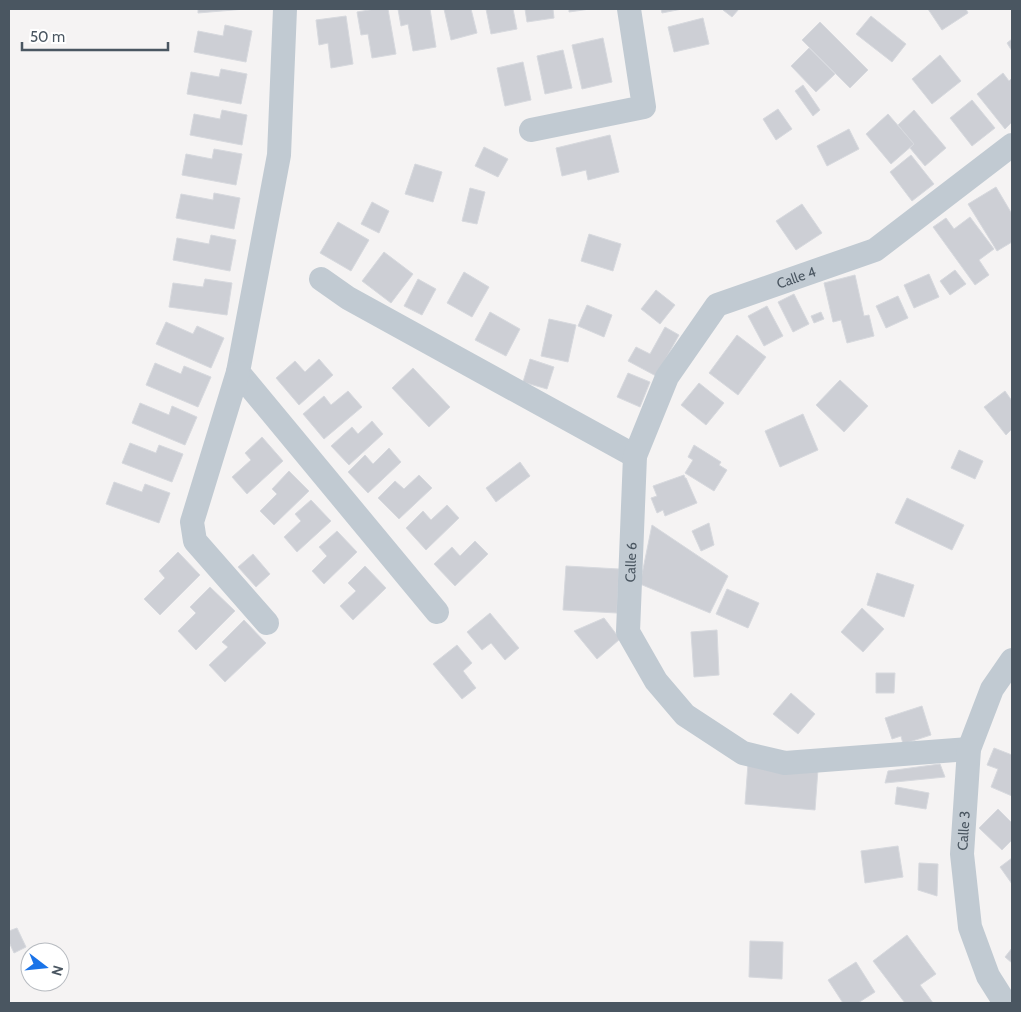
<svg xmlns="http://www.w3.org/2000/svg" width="1021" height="1012" font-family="Cabin,sans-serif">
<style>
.building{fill:#cdcfd5;stroke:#d7d9de}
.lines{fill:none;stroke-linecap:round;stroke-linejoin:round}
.street{stroke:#c1cad2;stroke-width:24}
.labels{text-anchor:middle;stroke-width:5;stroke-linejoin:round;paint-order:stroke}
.street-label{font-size:14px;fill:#4a5661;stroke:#fff}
</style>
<rect width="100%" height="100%" fill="#f5f3f3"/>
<!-- building -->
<path class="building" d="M198,9H245L198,13Z
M375,9H388L396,54L372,58L368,34L361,35L357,12Z
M398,9H430L436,47L413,51L408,24L401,26Z
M444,9H471L477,33L451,40Z
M486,9H513L517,29L491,34Z
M525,9H553L554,18L527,22Z
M569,9H590L569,12Z
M661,9H682L662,13Z
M724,9H739L732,17L723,10Z
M928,9H966L968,13L942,30Z
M346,16L353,64L331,68L328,43L319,45L316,20Z
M871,16L906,44L892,62L856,34Z
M703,18L709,44L674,52L668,27Z
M820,22L868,70L850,88L802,40Z
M225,25L252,31L246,62L194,52L198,31L223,36Z
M603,38L612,82L582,89L572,45Z
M1012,39V51L1007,43Z
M809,48L835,74L816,92L791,66Z
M563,50L572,88L545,94L537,56Z
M940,55L961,81L932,104L912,79Z
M523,62L531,100L505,106L497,68Z
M221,69L247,74L241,104L187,94L191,72L219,77Z
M1003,73L1009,81L1012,78V122L1005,129L977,94Z
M803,85L820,110L813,116L795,91Z
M972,100L995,128L972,146L950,118Z
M778,109L792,129L776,140L763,119Z
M222,110L247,115L242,145L190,135L194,114L220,119Z
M914,110L946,148L925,166L910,148L914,144L898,125Z
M888,114L914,144L891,164L866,134Z
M849,129L859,149L827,166L817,146Z
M610,135L619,172L588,180L586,170L562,176L556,148Z
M484,147L508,159L498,177L475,166Z
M214,149L242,154L236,185L182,175L186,154L212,159Z
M911,155L934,184L912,201L890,172Z
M415,164L442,172L433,202L405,194Z
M996,187L1012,214V242L997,251L968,204Z
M470,188L485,192L477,224L462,221Z
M214,193L240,198L234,229L176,218L181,194L213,200Z
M372,202L389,211L379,233L361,224Z
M802,204L822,233L796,250L776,221Z
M970,217L994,249L979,260L989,275L975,285L933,227L946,218L954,229Z
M338,222L369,240L351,271L320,253Z
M589,234L621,244L613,271L581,261Z
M211,235L236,240L230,271L173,260L177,238L209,244Z
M384,252L413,274L391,303L362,281Z
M955,270L966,284L950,295L940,281Z
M464,272L489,287L472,317L447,303Z
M929,274L939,297L914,308L904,285Z
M855,275L864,316L869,315L874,336L847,343L841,320L833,322L824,283Z
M205,279L232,283L227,315L169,307L173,283L203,287Z
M418,279L436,289L422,315L404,306Z
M656,290L675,305L660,324L641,309Z
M794,294L809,324L793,332L778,302Z
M898,296L908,318L886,328L876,306Z
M587,305L612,315L604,337L578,326Z
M767,306L783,336L764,346L748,316Z
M490,312L520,329L506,356L475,340Z
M821,312L824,319L814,323L811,316Z
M549,319L576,325L568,362L541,356Z
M166,322L193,334L197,326L224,338L211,368L156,344Z
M665,327L679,335L656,376L628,361L636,347L650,354Z
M737,335L766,357L738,395L709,373Z
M319,359L333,375L299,405L276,378L295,361L305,372Z
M530,359L554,367L547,389L523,382Z
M155,363L181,374L184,366L211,377L198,407L146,385Z
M413,368L450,407L429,427L392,388Z
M628,373L650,382L640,407L617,397Z
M840,380L868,406L844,432L816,405Z
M699,383L724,403L706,425L681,405Z
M348,391L362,407L324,439L303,414L324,396L331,405Z
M1005,391L1012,401V429L1006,435L984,407Z
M140,403L169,415L172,406L197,417L185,445L132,423Z
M803,414L818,450L780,467L765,431Z
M372,421L383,434L349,465L331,446L352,427L358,434Z
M262,437L283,461L247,494L232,477L251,460L245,453Z
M130,443L156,453L159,445L183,454L172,482L122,463Z
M694,445L721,462L719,465L727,470L714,491L685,473L693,460L688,457Z
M389,448L401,462L368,493L348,472L365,455L373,464Z
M959,450L983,461L975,479L951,468Z
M520,462L530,476L496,502L486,488Z
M289,471L309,491L274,525L260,511L277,494L272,489Z
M419,475L432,488L399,519L378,498L395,481L404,489Z
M684,475L685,478H686L697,503L665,516L663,510L657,513L651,498L657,496L653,486Z
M114,482L142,492L145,484L170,493L159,523L106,504Z
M907,498L964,525L952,550L895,523Z
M311,500L331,521L297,552L284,537L301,521L295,514Z
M447,505L459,518L426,550L406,528L423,511L431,520Z
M709,523L714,545L701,551L692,531Z
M652,525L728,576L710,613L640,584Z
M337,531L357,552L324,584L312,571L327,556L319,547Z
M475,541L488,554L455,586L434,564L452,547L460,556Z
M178,552L200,575L160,615L144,599L165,578L159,571Z
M253,554L270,574L256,587L238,567Z
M365,566L386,588L353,620L340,606L356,591L348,583Z
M566,566L619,569L617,613L563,610Z
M877,573L914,585L904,617L867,605Z
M210,587L235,611L196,650L178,631L196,613L190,607Z
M727,589L759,603L748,628L716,614Z
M862,608L884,629L863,652L841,632Z
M490,613L519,648L505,660L491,643L482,650L467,632Z
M604,618L620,639L597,659L574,631Z
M244,620L266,643L225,682L209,665L228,647L222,642Z
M717,630L719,675L694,677L691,632Z
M457,645L472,663L463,671L476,688L462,699L433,664Z
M876,673H895L894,693H876Z
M791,693L815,714L798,734L773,714Z
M922,706L931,735L903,744L901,736L892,739L885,718Z
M994,748L1012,755V796L991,787L998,769L987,765Z
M748,764L818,769L815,810L745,804Z
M940,764L945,777L885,783L888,771Z
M897,787L929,793L926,809L895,804Z
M998,809L1012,823V840L1002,850L979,828Z
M898,846L903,877L865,883L861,851Z
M1012,858V884L1000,867Z
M919,863L938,864L937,896L918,890Z
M17,928L26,947L14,953L9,942V931Z
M907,935L936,974L920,985L933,1003H905L873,961Z
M750,941L783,942L782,979L749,977Z
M1012,948V963L1005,957Z
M856,962L875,992L858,1003H843L828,980Z"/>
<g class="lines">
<!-- street -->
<g class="street">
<path d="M285,9L279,155L238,372L437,612"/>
<path d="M531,130L644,107L629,9"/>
<path d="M321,279L348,298L635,456"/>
<path d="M238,372L192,522L195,541L267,623"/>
<path id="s1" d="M969,749L785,763L743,753L685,715L656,681L628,632L635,456L667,377L717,305L875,250L1012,145"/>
<path id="s2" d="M1005,1003L988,976L970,927L962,854L969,749L992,689L1012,660"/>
</g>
</g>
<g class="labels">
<!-- street labels -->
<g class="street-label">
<text dy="5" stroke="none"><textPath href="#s1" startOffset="831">Calle 4</textPath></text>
<text dy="5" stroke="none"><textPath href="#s1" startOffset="468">Calle 6</textPath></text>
<text dy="5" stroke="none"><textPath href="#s2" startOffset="181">Calle 3</textPath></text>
</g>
</g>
<!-- border -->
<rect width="1021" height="1012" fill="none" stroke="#4a5661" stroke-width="20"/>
<!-- north arrow -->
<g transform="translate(45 967) rotate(106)"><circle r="24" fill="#ffffff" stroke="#b7bbc0"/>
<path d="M0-4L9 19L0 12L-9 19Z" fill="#1a73e8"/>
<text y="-8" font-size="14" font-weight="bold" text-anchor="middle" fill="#4a5661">N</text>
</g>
<!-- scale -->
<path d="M22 42v8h146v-8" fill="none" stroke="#4a5661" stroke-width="2.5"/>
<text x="30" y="42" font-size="15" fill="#4a5661" stroke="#ffffff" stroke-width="4" paint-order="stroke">50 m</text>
</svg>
